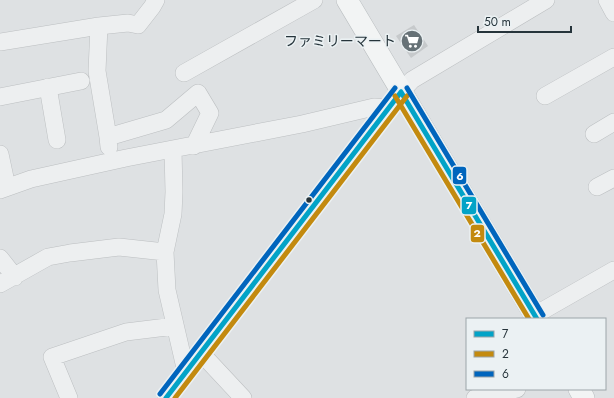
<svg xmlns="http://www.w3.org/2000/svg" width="614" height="398" font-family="Jost,'Noto Sans JP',sans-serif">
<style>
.building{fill:#c6c9cb}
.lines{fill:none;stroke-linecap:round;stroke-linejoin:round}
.minor-casing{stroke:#bcbfc1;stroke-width:18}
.major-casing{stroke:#babec0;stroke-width:22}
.minor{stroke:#edeff0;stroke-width:17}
.major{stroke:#f2f4f4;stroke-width:21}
.bus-1-casing{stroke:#ebf1f3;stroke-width:8}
.bus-2-casing{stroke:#ebf1f3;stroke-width:8}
.bus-3-casing{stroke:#ebf1f3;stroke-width:8}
.bus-1{stroke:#02a3c7;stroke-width:5}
.bus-2{stroke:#c38a0f;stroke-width:5}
.bus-3{stroke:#0065bd;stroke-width:5}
.bus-dot{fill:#26343b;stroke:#ebf1f3;stroke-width:1.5}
.labels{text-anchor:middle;stroke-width:3;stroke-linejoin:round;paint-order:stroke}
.poi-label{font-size:14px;fill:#26343b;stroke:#ebf1f3;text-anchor:end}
.line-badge{stroke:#ebf1f3;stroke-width:1.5}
.badge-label{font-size:11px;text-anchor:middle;font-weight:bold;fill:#fff}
</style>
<rect width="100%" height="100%" fill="#dee1e3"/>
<!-- building -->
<path class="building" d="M414,25L428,46L411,58L396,36Z"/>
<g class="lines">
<!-- minor casing -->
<g class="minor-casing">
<path id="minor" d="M607,0L614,13
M99,26L97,71L108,137L109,147
M0,42L99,26L128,23L138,25L152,7L156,0
M184,73L314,0
M48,87L57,140
M545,96L614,57
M0,97L81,81
M594,134L614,122
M108,137L166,120L198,93L210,113L194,146
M173,150L174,192L173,214L165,252L167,290L186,372
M0,154L7,187
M597,187L614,178
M0,190L31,179L126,158L302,124L374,107L390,108
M0,258L15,277
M0,284L48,257L70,253L119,247L165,252
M535,315L614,270
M201,353L243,398
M69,398L52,357L126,332L175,326
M166,398L401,92L412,80L546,0
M475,398L517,389"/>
</g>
<!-- major casing -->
<g class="major-casing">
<path id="major" d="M347,0L537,319
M579,389L584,398"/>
</g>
<!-- minor -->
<use href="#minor" class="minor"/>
<!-- major -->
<use href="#major" class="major"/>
<!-- bus-1 casing -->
<g class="bus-1-casing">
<path id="bus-1" d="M401,92L537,319
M166,398L401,92"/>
</g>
<!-- bus-2 casing -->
<g class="bus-2-casing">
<path id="bus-2" d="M395,96L529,319
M175,398L407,96"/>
</g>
<!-- bus-3 casing -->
<g class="bus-3-casing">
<path id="bus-3" d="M407,88L543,315
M160,394L395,88"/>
</g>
<!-- bus-1 -->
<use href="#bus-1" class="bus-1"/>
<!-- bus-2 -->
<use href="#bus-2" class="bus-2"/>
<!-- bus-3 -->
<use href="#bus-3" class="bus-3"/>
</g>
<!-- icons -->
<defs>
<g id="supermarket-disc" transform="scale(1.15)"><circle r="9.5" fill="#667176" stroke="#ebf1f3"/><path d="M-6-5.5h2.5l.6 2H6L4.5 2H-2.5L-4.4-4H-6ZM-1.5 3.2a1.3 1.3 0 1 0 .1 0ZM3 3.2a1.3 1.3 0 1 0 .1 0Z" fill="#fff"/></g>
</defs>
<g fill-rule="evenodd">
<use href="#supermarket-disc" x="412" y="41"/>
</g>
<!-- markers -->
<circle class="bus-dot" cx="309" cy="200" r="3.5"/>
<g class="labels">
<!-- poi labels -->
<g class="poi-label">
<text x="396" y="46">ファミリーマート</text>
</g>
</g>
<g class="line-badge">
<rect x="452" y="166" width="15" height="19" rx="4" fill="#0065bd"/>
<rect x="461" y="196" width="16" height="19" rx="4" fill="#02a3c7"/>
<rect x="470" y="224" width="15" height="19" rx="4" fill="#c38a0f"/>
</g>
<g class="badge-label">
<text x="460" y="180">6</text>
<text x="469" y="209">7</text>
<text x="477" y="237">2</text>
</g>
<!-- legend -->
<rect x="466" y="318" width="140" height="72" fill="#ebf1f3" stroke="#9ca5a9"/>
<rect x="474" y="331" width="20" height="6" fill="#02a3c7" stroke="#9ca5a9"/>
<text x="502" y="338" font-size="12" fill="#26343b">7</text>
<rect x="474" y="351" width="20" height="6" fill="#c38a0f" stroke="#9ca5a9"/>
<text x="502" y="358" font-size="12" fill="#26343b">2</text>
<rect x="474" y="371" width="20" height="6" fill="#0065bd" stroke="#9ca5a9"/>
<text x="502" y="378" font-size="12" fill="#26343b">6</text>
<!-- scale -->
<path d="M478 26v6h93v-6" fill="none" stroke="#26343b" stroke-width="2"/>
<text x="484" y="26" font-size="12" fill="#26343b" stroke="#ebf1f3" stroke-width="3" paint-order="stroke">50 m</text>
</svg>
